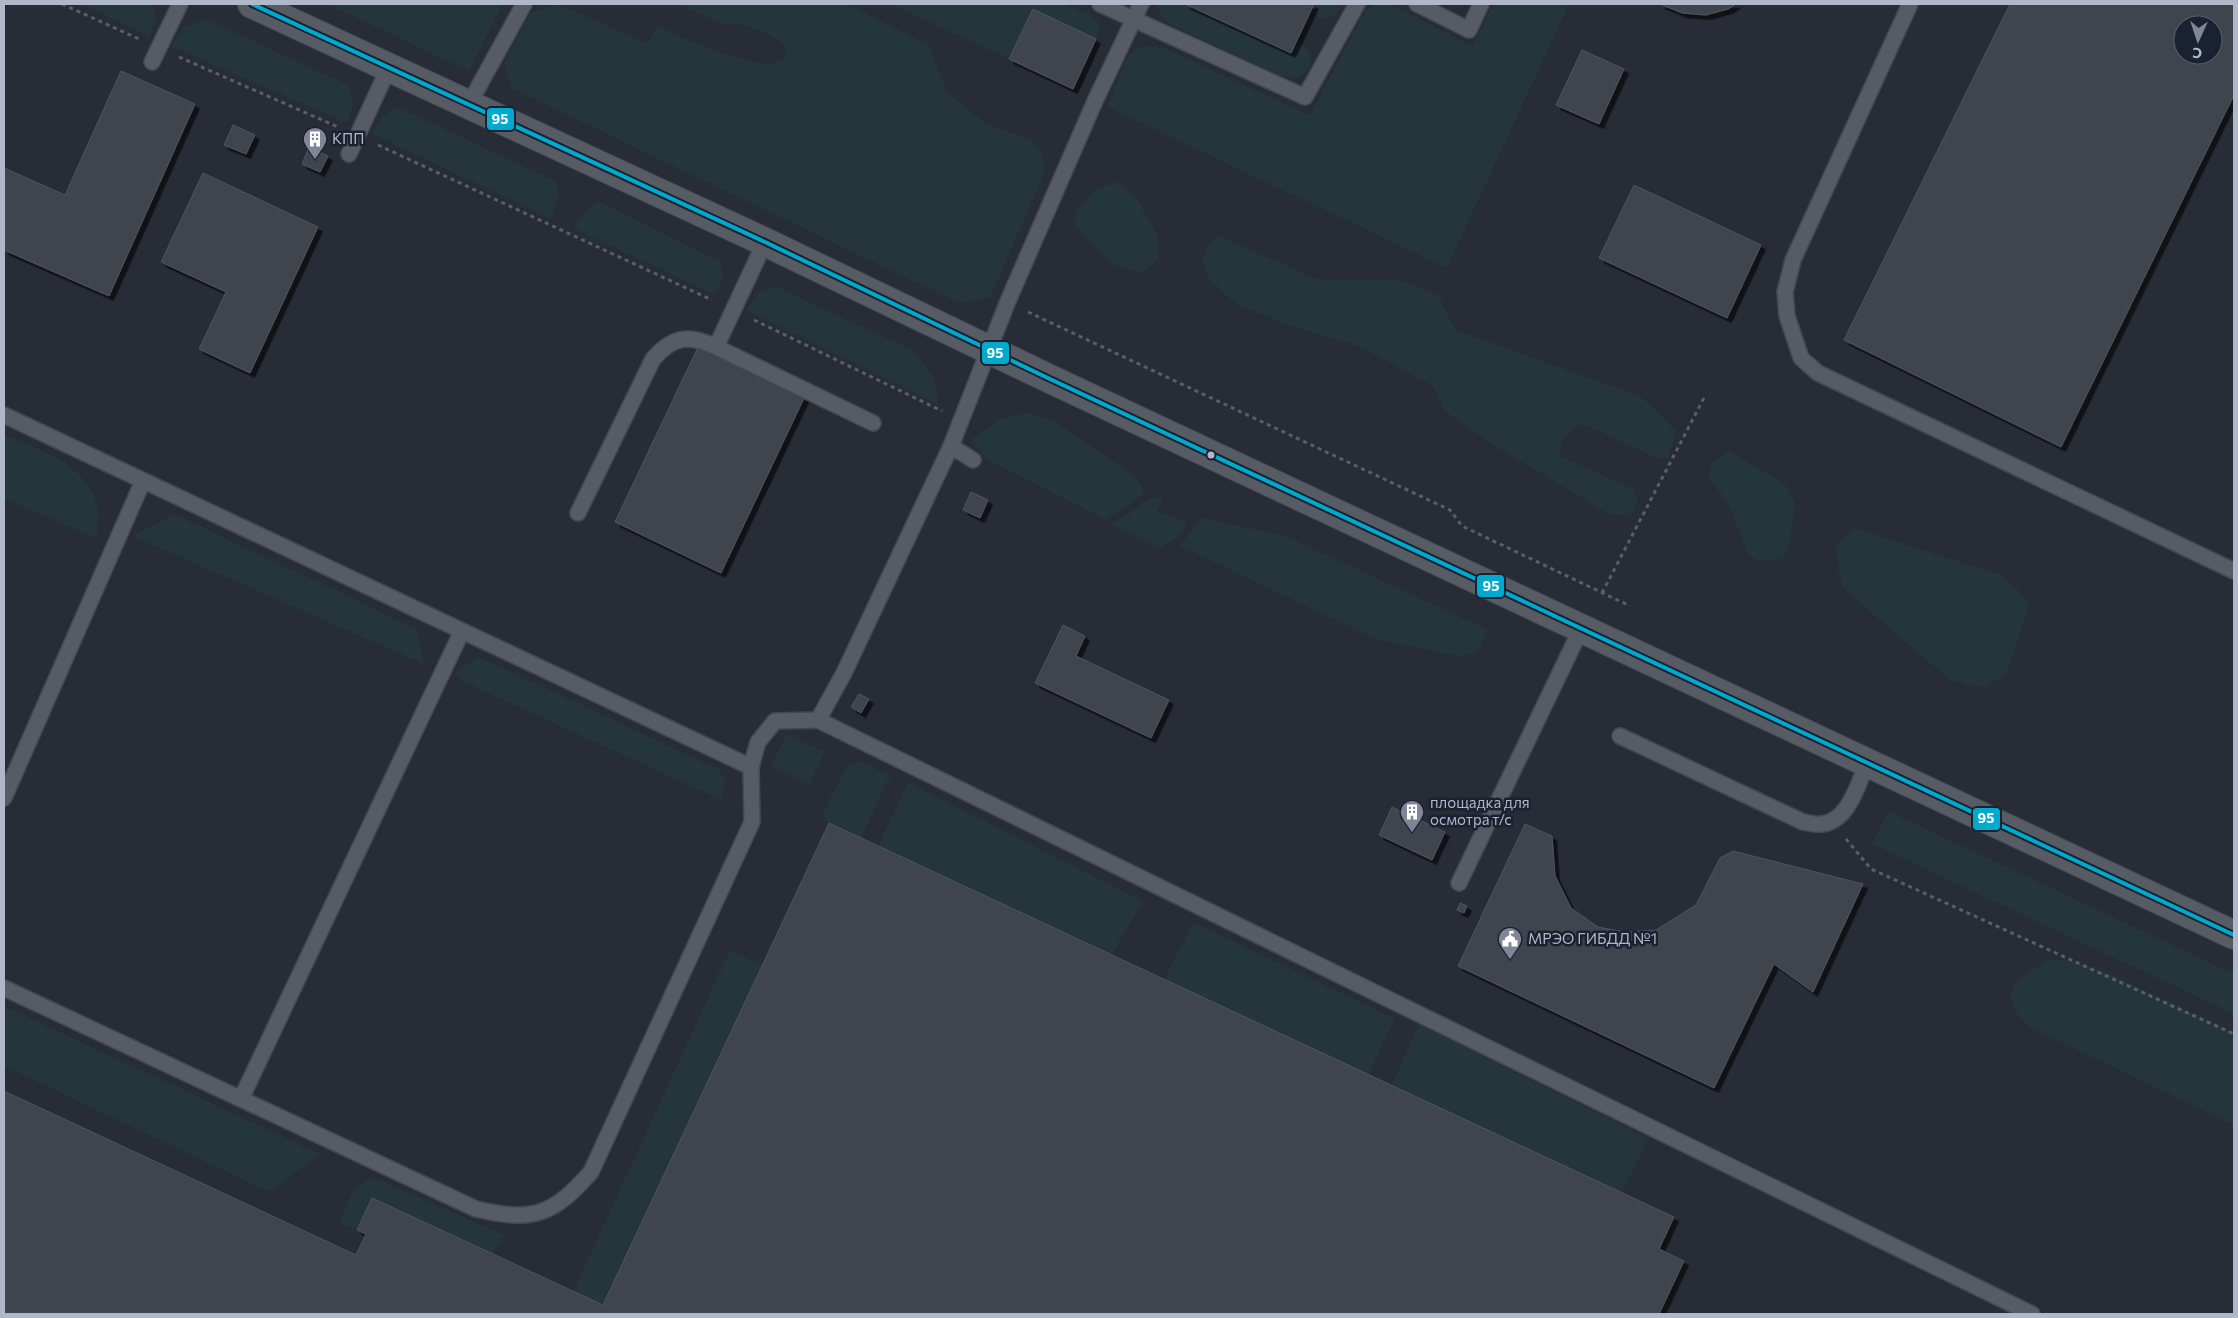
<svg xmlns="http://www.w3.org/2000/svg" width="2238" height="1318" font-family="Commissioner,sans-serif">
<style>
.green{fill:#24363c}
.building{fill:#40444d;stroke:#4f545e;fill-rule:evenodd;filter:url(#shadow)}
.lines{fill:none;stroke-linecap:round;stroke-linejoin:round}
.service-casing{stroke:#43474f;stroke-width:18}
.tertiary-casing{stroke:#43474f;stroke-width:30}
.path{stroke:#5a5f67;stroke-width:3;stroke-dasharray:4 4;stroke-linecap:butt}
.service{stroke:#575b64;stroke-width:15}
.tertiary{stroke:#575b64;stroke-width:28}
.bus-1-casing{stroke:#1a2131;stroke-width:8}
.bus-1{stroke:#00a9ce;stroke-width:4}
.bus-dot{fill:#b0b7c8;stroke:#1a2131;stroke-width:2}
.labels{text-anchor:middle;stroke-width:5;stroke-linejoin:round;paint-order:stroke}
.poi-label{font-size:15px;fill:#b0b7c8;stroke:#1a2131;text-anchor:start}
.line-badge{stroke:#1a2131;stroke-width:2}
.badge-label{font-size:14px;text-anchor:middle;font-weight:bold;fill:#fff}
</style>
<defs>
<filter id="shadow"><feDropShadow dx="4.5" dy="4.5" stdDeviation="0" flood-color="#0009"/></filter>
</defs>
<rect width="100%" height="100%" fill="#272c36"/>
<!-- green -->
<path class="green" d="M81,4H154L156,20L149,36Z
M327,4H503L469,71Z
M558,4L648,44L657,25L678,36L725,54L768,65L786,59L785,45L772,36L739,23L723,24L678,4H848L929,45L946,91L985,123L1031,140L1042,154L1046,169L990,298L959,303L511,88L504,62L531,12Z
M891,4H1066L1092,16L1100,26L1096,39L1033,9L1009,59Z
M1156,4H1185L1290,53L1297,40L1305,46L1312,57L1308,70L1299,78L1280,76L1172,25L1161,16Z
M1314,4H1344L1335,16L1321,18L1310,13Z
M1390,4L1473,47L1493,4H1569L1447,268L1108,107C1113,94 1124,56 1135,49C1143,44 1155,47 1163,48L1310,115L1366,10L1375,5Z
M206,19L348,85L353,104L347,123L171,46L184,27Z
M398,107L555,181L559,193L551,219L371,133L382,117Z
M1119,182L1138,200L1158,237V260L1141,273L1112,264L1076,227V212L1096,188Z
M598,201L721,262L723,277L715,295L573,228L584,212Z
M1217,235L1317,279L1400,280L1437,295L1456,330L1640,396L1676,430L1668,457H1655L1583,424C1570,428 1558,441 1560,456L1633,489L1638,501L1631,516L1609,514L1490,443L1444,410L1433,386L1358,346L1282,323L1237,304L1210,281L1202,260L1209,244Z
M775,286L914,351L934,378L939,405L747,310L758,293Z
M1028,413L1053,420L1136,477L1145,493L1106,520L986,459L972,439L998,420Z
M4,434C40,451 92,465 98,511C99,520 97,530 97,539L4,498Z
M1729,451L1785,484L1795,503L1789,549L1781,559L1758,561L1747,553L1731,509L1709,478L1711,463Z
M1153,497L1164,499L1157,511L1188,523L1177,538L1159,548L1112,524Z
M174,514L417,629L424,664L132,536Z
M1201,518L1286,536L1488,630L1478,650L1461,657L1376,639L1180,546Z
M1855,528L2001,575L2030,603L2007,673L1986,687L1951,681L1842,587L1835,546Z
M479,657L720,770L726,784L721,800L462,681L455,672Z
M787,734L825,752L809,785L771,766Z
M860,761L890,776L861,838L829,823L822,816L847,767Z
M908,782L1143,901L1112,955L878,846Z
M1888,811L2234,974V1014L1872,844Z
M1194,922L1395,1019L1368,1075L1164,980Z
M730,950L762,965L603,1305L573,1292Z
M2068,960L2113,975L2234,1033V1125L2031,1028L2016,1014L2010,994L2017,980L2046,961Z
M4,1006L320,1154L269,1192L4,1066Z
M1419,1024L1649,1139L1622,1193L1391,1086Z
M375,1178L504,1235L493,1254L372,1198L357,1230L340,1223C349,1202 350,1183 375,1178Z"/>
<!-- building -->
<path class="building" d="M1185,4H1314L1291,53Z
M1660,4H1736L1728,9L1706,15L1682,13Z
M2010,4H2234V95L2061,447L1844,340ZM2183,25H2213V55H2183Z
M1033,9L1096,39L1073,89L1009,59Z
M1582,50L1624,69L1599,124L1556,105Z
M121,71L195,104L109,296L4,250V168L65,195Z
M233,125L255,135L246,154L224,145Z
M309,147L328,156L320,172L302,164Z
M203,173L318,227L250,373L199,349L226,292L161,262Z
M1634,185L1761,245L1727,318L1599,258Z
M699,345L805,396L721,573L615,522Z
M971,492L988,500L980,518L963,510Z
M1063,625L1085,636L1076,656L1169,700L1151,738L1035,683Z
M859,694L869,699L861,713L851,707Z
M1392,807L1445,832L1432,860L1379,835Z
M829,823L1674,1217L1659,1249L1684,1261L1659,1314H4V1091L356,1255L366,1234L357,1230L372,1198L603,1305Z
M1525,824L1552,836L1555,876L1571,908L1598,927L1608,929L1626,932L1656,930L1696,905L1720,858L1733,851L1863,884L1813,992L1774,964L1714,1088L1458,966Z
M1460,903L1467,906L1464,913L1457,910Z"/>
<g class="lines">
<!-- service casing -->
<g class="service-casing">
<path id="service" d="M1100,4L1305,97L1357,4
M1417,4L1469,30L1481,4
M1910,4L1793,260L1785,292L1787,316L1801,358L1818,373L2234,571
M152,62L180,4
M469,104L524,4
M349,154L389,67
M765,242L716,347L873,423
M4,415L751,767L758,742L775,721L818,720L2032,1314
M951,446L973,460
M578,513L653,359C673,336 689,334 716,347
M818,720L844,673L951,446L1008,301L1095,101L1141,4
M1620,736L1803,822C1809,823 1816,825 1822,824C1849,821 1858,783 1868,762
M4,798L143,481
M1459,883L1581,629
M4,988L476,1209C533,1222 552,1216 591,1172L752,822L751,767
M241,1099L462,631"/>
</g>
<!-- tertiary casing -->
<g class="tertiary-casing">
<path id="tertiary" d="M252,4L765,242L1050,379L2234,935"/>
</g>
<!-- path -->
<path class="path" d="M62,4L139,39
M179,57L338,127
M378,145L712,300
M1028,312L1450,510L1462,526L1630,606
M754,320L942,411
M1602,593L1705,396
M1846,839L1871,869L2234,1034"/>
<!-- service -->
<use href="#service" class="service"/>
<!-- tertiary -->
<use href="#tertiary" class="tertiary"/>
<!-- bus-1 casing -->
<g class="bus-1-casing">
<path id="bus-1" d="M252,4L765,242L1050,379L2234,935"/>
</g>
<!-- bus-1 -->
<use href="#bus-1" class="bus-1"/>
</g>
<!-- icons -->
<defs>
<g id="building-pin" transform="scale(1.25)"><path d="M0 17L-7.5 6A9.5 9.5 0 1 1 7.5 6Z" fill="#808695" stroke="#1a2131"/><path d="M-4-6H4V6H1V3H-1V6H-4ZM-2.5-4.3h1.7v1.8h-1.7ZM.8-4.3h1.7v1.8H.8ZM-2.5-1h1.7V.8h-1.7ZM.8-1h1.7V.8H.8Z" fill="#fff"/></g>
<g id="civic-pin" transform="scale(1.25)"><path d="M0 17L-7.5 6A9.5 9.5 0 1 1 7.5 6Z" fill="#808695" stroke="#1a2131"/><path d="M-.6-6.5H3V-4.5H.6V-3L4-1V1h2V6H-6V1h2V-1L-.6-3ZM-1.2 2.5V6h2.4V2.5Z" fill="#fff"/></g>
</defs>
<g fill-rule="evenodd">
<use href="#building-pin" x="315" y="139"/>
<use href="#building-pin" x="1412" y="812"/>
<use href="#civic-pin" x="1510" y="939"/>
</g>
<!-- markers -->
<circle class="bus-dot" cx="1211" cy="455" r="4.5"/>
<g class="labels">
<!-- poi labels -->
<g class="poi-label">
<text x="332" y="144">КПП</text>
<text x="1430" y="808">площадка для<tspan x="1430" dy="17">осмотра т/с</tspan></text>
<text x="1528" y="944">МРЭО ГИБДД №1</text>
</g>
</g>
<g class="line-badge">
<rect x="486" y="107" width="29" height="24" rx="5" fill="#00a9ce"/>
<rect x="981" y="341" width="29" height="24" rx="5" fill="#00a9ce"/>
<rect x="1476" y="574" width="29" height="24" rx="5" fill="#00a9ce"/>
<rect x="1972" y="807" width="29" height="24" rx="5" fill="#00a9ce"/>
</g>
<g class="badge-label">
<text x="500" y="124">95</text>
<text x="995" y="358">95</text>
<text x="1491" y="591">95</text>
<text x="1986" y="823">95</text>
</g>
<!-- border -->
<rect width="2238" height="1318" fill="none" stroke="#b0b7c8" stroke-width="10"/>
<!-- north arrow -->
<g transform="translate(2198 40) rotate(183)"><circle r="24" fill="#1a2131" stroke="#565d6d"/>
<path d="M0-4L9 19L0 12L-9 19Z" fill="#808695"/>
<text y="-8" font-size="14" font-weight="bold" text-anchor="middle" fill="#b0b7c8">С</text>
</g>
</svg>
